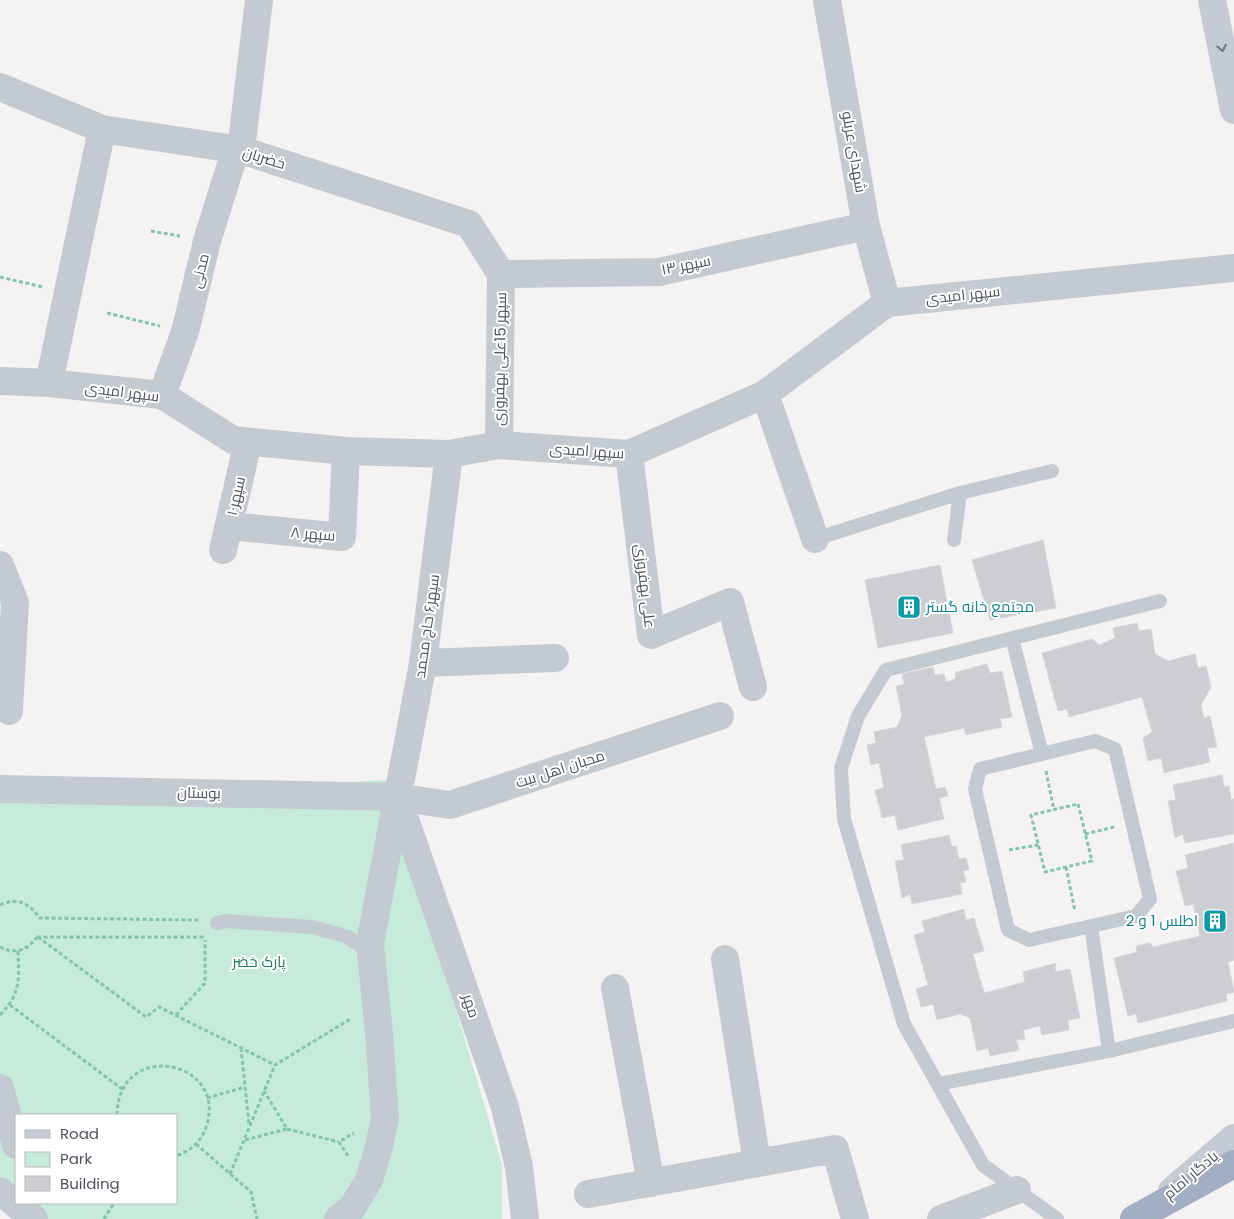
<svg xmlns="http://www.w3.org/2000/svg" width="1234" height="1219" font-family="Poppins,Cairo,sans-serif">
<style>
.green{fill:#c7ebda}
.building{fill:#cdced3;stroke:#d7d7dc}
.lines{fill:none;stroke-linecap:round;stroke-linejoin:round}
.path{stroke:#83c5ae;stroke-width:3;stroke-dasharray:4 2.5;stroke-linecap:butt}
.service{stroke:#c4cad1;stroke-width:14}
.minor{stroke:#c4cad1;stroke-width:28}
.secondary{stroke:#c5cbd5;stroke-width:28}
.trunk{stroke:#a2aec3;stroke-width:28}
.oneway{stroke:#707681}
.labels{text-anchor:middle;stroke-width:4;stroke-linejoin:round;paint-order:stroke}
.street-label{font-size:15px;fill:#4c525d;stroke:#fff}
.culture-label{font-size:15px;fill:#0d838f;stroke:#fff;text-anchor:start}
.park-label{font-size:15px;fill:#24775a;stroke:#fff}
</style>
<rect width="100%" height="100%" fill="#f4f2f2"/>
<!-- green -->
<path class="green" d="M388,780L502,1165V1219H43L25,1203H176V1115H16V1195L0,1181V799Z"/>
<!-- building -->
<path class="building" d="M1043,540L1056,608L990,620L972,560Z
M940,565L953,633L878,648L865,580Z
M1137,623L1139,631L1151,629L1155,654L1168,661L1195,654L1198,668L1206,666L1211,687L1201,705L1204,718L1210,716L1217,747L1207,748L1210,762L1164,773L1161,758L1148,761L1143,738L1152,732L1142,697L1069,717L1067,709L1058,711L1042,653L1092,639L1099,645L1115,638L1113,628Z
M987,664L990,673L1002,671L1012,717L1000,719L1002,727L966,735L964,728L924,737L936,789L945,787L948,796L939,798L944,819L898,830L895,815L882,818L875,790L884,788L879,763L871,765L867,745L876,743L874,732L897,727L902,715L896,686L904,684L902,674L933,667L935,675L944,674L946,682L955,679L956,672Z
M1222,775L1224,787L1229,786L1231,799H1234V834L1185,843L1183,834L1175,838L1168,801L1176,800L1173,785Z
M949,835L952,847L956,846L959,859L966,858L969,870L963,871L966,882L960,883L962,894L912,904L910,894L902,898L895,861L904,860L901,845Z
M1234,843V960L1228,962L1234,992L1226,994L1227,1001L1183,1012L1181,1005L1183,1012L1138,1023L1136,1014L1128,1016L1114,958L1137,952L1136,946L1150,943L1153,947L1200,936L1193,904L1185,906L1176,871L1188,868L1185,855Z
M964,909L966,920L974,918L984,951L973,954L984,993L1025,982L1023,972L1056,963L1055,972L1070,969L1080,1018L1068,1020L1069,1030L1042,1035L1040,1026L1023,1030L1025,1039L1016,1040L1019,1050L990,1056L988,1048L977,1051L970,1018L960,1014L937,1020L933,1004L921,1007L916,989L928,985L914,935L925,932L922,921Z"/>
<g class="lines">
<!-- path -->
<path class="path" d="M151,231L180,236
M0,277L43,287
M107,313L160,326
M1046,771L1054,810
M1078,804L1092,861L1045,872L1031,815Z
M1085,834L1114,827
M1009,850L1038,845
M1066,867L1075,911
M0,905C17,897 30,903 39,918L199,920
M37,937H204
M38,937L146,1017L159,1007L275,1065L352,1018
M0,947C14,955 28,950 37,937
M10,1005L122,1089
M0,1015C21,994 19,979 18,951
M176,1015L205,983V940
M241,1048L249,1124
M207,1098L245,1087
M117,1115C118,1039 226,1059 207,1124C203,1140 192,1150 176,1156
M287,1129L339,1142
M245,1140L287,1129L264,1091
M196,1144L251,1192L257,1219
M348,1156L339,1142L354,1133
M230,1174L275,1065
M104,1219L114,1203"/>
<!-- service -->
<path class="service" d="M815,539L960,493L1052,471
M954,540L960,493
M1012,638L1042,754
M1095,741L1115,749L1150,899L1136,916L1029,940L1008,930L975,789L980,769Z
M217,923L225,921L312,927L346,936L370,953
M1109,1051L1234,1021
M938,1084L1109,1051L1091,926
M1057,1219L983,1165L904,1024L844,819L841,768L858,716L886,670L1160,601"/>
<!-- minor -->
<path class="minor" d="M827,0L866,226L887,303
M0,87L102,129L241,150L469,224L501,274
M501,274L659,272L866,226
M0,381L49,383L162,395L233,440L346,451L449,454L499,445L629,454L765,394L887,303L1234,268
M49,383L102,129
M765,394L815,539
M162,395L185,332L207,241L232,161L241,150L259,0
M499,445L501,274
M629,454L651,635L730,602L753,687
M229,526L342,537L346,451
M223,550L248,442
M0,565L15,603L9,711
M423,663L555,658
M0,789L397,797L450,805L720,716
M398,799L505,1107L519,1167L525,1219
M725,959L757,1163
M615,988L651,1183
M0,1088L16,1145
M0,1191L34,1219
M588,1194L835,1149L855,1219
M338,1219L352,1208L369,1180L378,1151L385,1118L379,1033L370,943L423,663L449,454
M941,1219L1017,1190"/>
<!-- secondary -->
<path class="secondary" d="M1212,0L1234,110
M1172,1191L1234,1138"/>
<!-- trunk -->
<path class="trunk" d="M1134,1219L1234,1164"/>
</g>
<!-- one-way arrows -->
<defs><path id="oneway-chevron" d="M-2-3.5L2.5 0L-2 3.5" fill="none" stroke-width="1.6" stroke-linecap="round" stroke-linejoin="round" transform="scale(1.25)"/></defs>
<use class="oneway" href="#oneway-chevron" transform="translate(1222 48) rotate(79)"/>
<!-- icons -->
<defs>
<g id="building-square" transform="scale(1.25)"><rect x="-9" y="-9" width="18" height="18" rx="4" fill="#0f9aa8" stroke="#fff"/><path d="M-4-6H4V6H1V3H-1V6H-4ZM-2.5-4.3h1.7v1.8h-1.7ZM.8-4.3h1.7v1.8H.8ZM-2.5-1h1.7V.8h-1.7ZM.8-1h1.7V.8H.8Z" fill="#fff"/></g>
</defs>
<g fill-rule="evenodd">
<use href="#building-square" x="909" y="607"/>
<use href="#building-square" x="1215" y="921"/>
</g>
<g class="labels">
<!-- street labels -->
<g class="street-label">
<text transform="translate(854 152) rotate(80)" y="5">شهدای عربلو</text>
<text transform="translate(264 158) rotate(17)" y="5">خضریان</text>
<text transform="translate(686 265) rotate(-11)" y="5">سپهر ۱۳</text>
<text transform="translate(200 271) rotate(-76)" y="5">مدنی</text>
<text transform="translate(963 295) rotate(-6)" y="5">سپهر امیدی</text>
<text transform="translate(500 359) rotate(-89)" y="5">سپهر 15علی بهفروزی</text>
<text transform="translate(122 392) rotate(7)" y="5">سپهر امیدی</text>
<text transform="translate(587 451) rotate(4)" y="5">سپهر امیدی</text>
<text transform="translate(236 496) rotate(-77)" y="5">سپهر۱۰</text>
<text transform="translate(313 534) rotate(5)" y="5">سپهر ۸</text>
<text transform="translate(645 586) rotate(83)" y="5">علی بهفروزی</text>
<text transform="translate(427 626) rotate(-82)" y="5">سپهر۶ حاج محمد</text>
<text transform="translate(560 769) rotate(-18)" y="5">محبان اهل بیت</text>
<text transform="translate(199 793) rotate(1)" y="5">بوستان</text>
<text transform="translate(471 1006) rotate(72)" y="5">مهر</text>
<text transform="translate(1191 1175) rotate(-40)" y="5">یادگار امام</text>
</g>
<!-- culture labels -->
<g class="culture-label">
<text x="926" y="612">مجتمع خانه گستر</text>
<text x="1198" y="926" text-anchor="end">اطلس 1 و 2</text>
</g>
<!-- park labels -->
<g class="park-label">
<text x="259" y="967">پارک خضر</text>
</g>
</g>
<!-- legend -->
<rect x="15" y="1114" width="162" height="90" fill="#ffffff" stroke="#b7babe"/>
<rect x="25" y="1130" width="25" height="8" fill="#c5cbd5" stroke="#b7babe"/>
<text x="60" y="1139" font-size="15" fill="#4c525d">Road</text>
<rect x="25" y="1152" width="25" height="15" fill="#c7ebda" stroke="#b7babe"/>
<text x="60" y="1164" font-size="15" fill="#4c525d">Park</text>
<rect x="25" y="1176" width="25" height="15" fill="#cdced3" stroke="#b7babe"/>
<text x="60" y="1189" font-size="15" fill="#4c525d">Building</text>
</svg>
